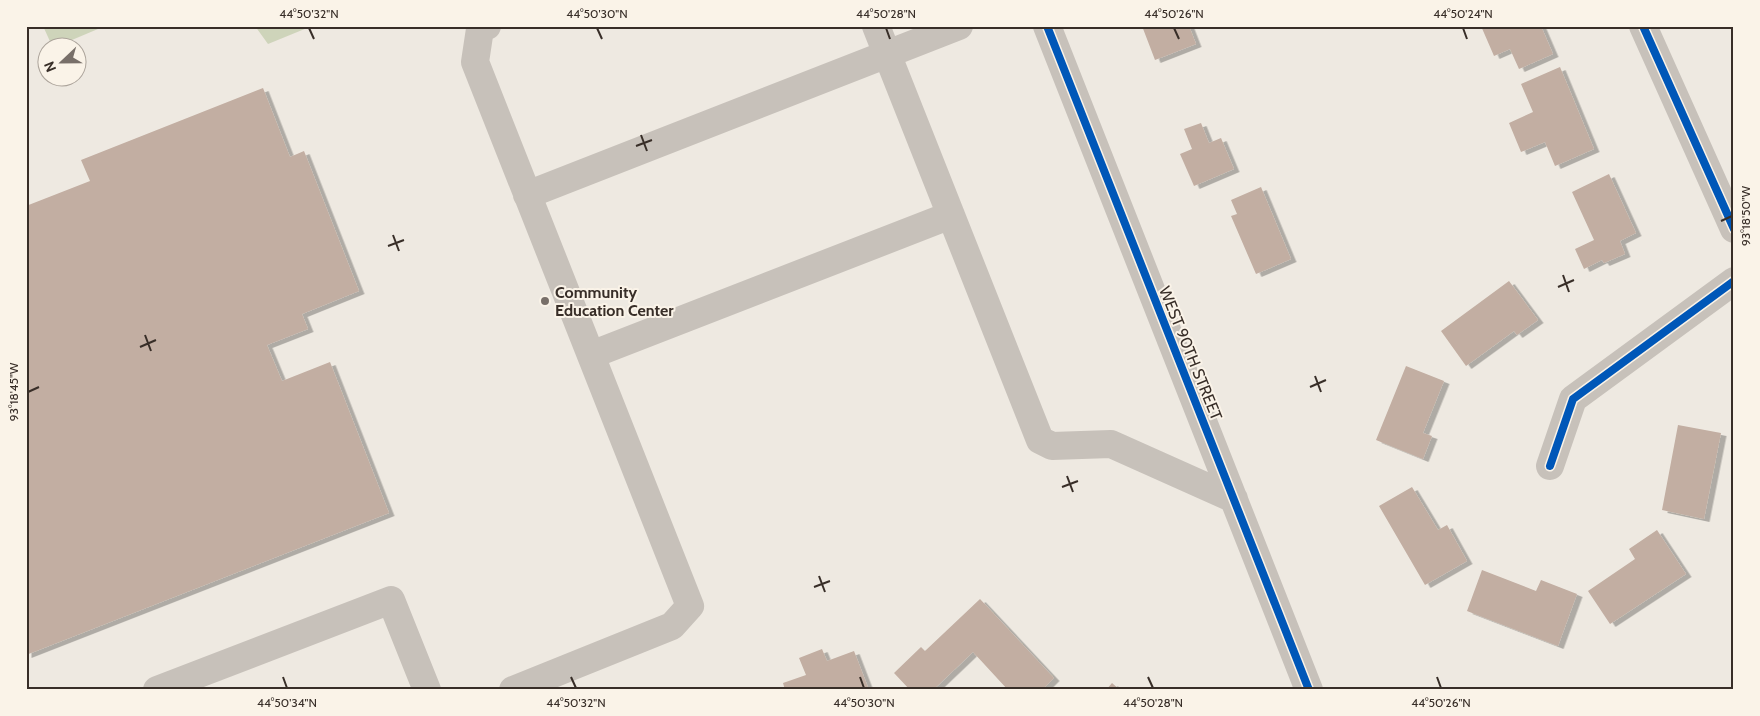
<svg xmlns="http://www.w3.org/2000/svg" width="1760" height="716" font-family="Cabin,sans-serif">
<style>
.green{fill:#ced4ba}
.building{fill:#c2aea2;filter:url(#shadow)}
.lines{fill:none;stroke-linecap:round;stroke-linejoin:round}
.minor{stroke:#c7c1ba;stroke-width:28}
.cycleway-casing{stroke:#faf3e8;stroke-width:11}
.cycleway{stroke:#0057b8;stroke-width:8}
.ticks{fill:none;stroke:#382e28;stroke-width:2}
.poi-dot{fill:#786f69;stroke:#faf3e8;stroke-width:2}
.labels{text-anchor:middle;stroke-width:4;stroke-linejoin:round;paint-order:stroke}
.poi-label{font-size:16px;font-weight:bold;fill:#382e28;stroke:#faf3e8;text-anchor:start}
.street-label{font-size:16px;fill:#382e28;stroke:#faf3e8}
.neatline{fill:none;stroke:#382e28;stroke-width:2}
.ticks-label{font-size:12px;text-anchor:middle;fill:#382e28}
</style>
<defs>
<filter id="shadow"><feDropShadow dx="5.5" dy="3" stdDeviation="0" flood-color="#0004"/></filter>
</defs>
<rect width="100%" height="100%" fill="#eee9e1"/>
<!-- green -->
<path class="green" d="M43,26H105L53,48Z
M255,26H312L268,44Z"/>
<!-- building -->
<path class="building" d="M1142,26H1189L1196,44L1155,60Z
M1481,26H1541L1553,54L1519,69L1510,49L1494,56Z
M1560,67L1594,149L1555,166L1545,142L1521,152L1509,123L1533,112L1521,84Z
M263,88L290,157L304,151L359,291L302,314L308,329L267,345L282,381L330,362L389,513L26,655V206L90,181L81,160Z
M1201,123L1209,143L1221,138L1234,169L1194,186L1180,154L1192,149L1184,129Z
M1609,174L1636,233L1620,241L1625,254L1604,263L1602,260L1584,269L1575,249L1594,240L1572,192Z
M1261,187L1291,259L1256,274L1231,216L1237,214L1231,200Z
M1509,281L1538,320L1517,335L1514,331L1466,366L1441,331Z
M1406,366L1444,381L1423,433L1432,436L1423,459L1376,440Z
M1678,425L1721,433L1704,519L1662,510Z
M1412,487L1438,530L1447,525L1467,561L1425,585L1379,506Z
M1657,530L1686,574L1610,624L1588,591L1635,559L1629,549Z
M1482,570L1536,591L1541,580L1577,594L1558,646L1467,611Z
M980,599L1054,678L1042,690H1008L973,652L933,690H910L894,673L921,647L925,651Z
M822,649L827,661L854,651L869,690H785L783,683L806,675L799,658Z
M1112,683L1120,690H1106Z"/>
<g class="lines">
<!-- minor -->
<path class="minor" d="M487,26L480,29L475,62L690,606L672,626L513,690
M876,26L1040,440L1052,446L1111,444L1234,499
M1047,26L1309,690
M1643,26L1734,229
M527,195L959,26
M591,355L951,215
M1550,466L1573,399L1734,281
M157,690L391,600L427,690"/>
<!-- cycleway casing -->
<g class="cycleway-casing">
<path id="cycleway" d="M1047,26L1309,690
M1643,26L1734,229
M1550,466L1573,399L1734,281"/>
</g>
<!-- cycleway -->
<use href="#cycleway" class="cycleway"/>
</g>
<!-- ticks -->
<path class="ticks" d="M309,28L314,39M597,28L602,39M886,28L890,39M1174,28L1179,39M1463,28L1467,39M641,135L647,151M636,146L652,140M1721,221L1732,216M393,235L399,251M388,246L404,240M1563,275L1569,292M1558,287L1574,280M145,335L151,351M140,347L156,340M1315,376L1321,392M1310,387L1326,380M28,392L39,387M1067,476L1073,492M1062,487L1078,481M819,576L825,592M814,587L830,581M283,677L287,688M571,677L576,688M860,677L864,688M1148,677L1153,688M1437,677L1441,688"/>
<!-- markers -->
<circle class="poi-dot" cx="545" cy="301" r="5"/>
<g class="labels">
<!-- poi labels -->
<g class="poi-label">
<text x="555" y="298">Community<tspan x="555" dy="18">Education Center</tspan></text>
</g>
<!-- street labels -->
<g class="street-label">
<text transform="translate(1191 353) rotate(68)" y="6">WEST 90TH STREET</text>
</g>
</g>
<!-- border -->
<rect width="1760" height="716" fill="none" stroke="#faf3e8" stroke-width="55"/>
<!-- north arrow -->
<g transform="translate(62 62) rotate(248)"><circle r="24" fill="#faf3e8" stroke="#aca49b"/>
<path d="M0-4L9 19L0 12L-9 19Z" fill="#786f69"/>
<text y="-8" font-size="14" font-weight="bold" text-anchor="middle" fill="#382e28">N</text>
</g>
<rect x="28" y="28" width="1704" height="660" class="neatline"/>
<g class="ticks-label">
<text x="309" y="18">44°50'32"N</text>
<text x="597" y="18">44°50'30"N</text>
<text x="886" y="18">44°50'28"N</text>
<text x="1174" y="18">44°50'26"N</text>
<text x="1463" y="18">44°50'24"N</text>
<text transform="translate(1746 216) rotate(-90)" y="4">93°18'50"W</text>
<text transform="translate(14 392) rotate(-90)" y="4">93°18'45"W</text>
<text x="287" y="707">44°50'34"N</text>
<text x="576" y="707">44°50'32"N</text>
<text x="864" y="707">44°50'30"N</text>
<text x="1153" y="707">44°50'28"N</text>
<text x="1441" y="707">44°50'26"N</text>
</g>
</svg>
